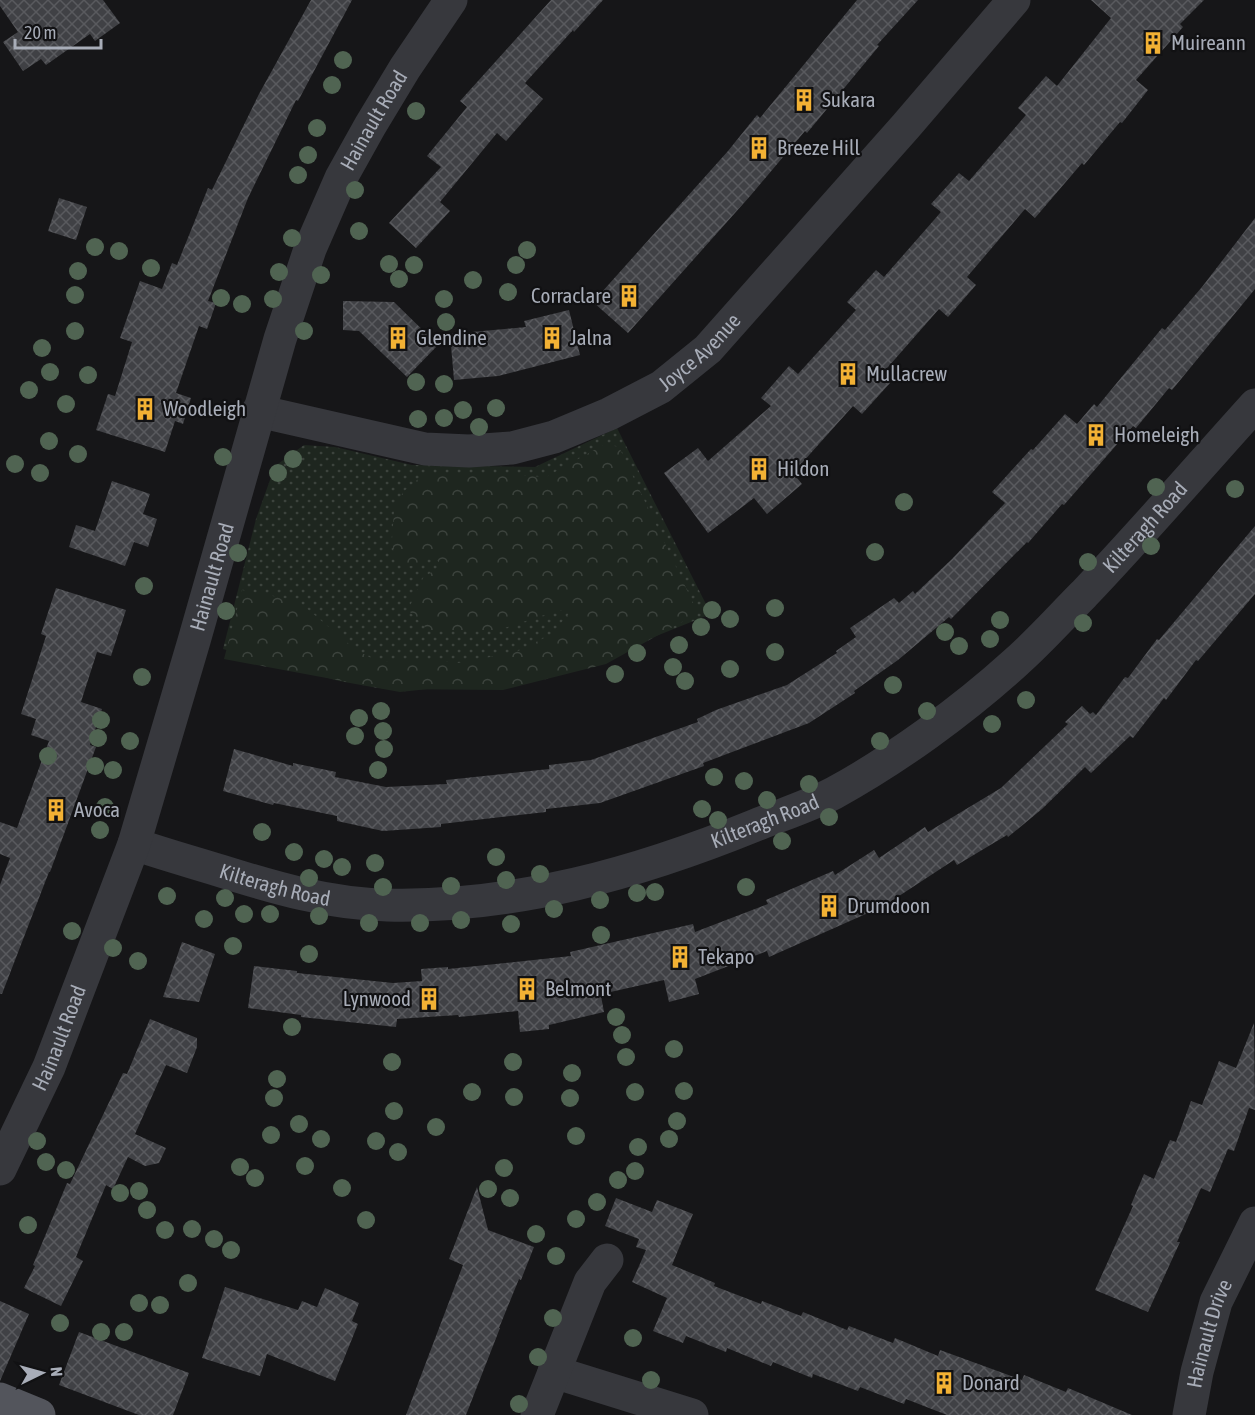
<svg xmlns="http://www.w3.org/2000/svg" width="1255" height="1415" font-family="'Asap Condensed',sans-serif">
<style>
.grass{fill:url(#grass-dots)}
.forest{fill:url(#forest-crowns)}
.building{fill:url(#building-cross-hatch)}
.lines{fill:none;stroke-linecap:round;stroke-linejoin:round}
.minor{stroke:#37383d;stroke-width:33}
.major{stroke:#53555c;stroke-width:33}
.tree{fill:#506452}
.labels{text-anchor:middle;stroke-width:4.5;stroke-linejoin:round;paint-order:stroke}
.poi-label{font-size:21px;fill:#a8adb8;stroke:#111113;text-anchor:start}
.street-label{font-size:21px;fill:#a8adb8;stroke:#111113}
</style>
<defs>
<pattern id="grass-dots" width="8" height="8" patternUnits="userSpaceOnUse" patternTransform="scale(1.5)"><rect width="8" height="8" fill="#1e261f"/><path d="M2 2h.1M6 6h.1" fill="none" stroke="#3c433d" stroke-width="1.8" stroke-linecap="round"/></pattern>
<pattern id="forest-crowns" width="20" height="18" patternUnits="userSpaceOnUse" patternTransform="scale(1.5)"><rect width="20" height="18" fill="#1e261f"/><path d="M2 6a3 3 0 1 1 6 0M12 15a3 3 0 1 1 6 0" fill="none" stroke="#3c433d"/></pattern>
<pattern id="building-cross-hatch" width="8" height="8" patternUnits="userSpaceOnUse" patternTransform="scale(1.5)"><rect width="8" height="8" fill="#404145"/><path d="M0 0l8 8M0 8l8-8" fill="none" stroke="#595a5e"/></pattern>
</defs>
<rect width="100%" height="100%" fill="#161618"/>
<!-- grass -->
<path class="grass" d="M617,428L711,614L609,655L484,683L400,692L339,681L223,649L256,519L275,466L304,445L335,447L412,465L535,467Z"/>
<!-- forest -->
<path class="forest" d="M605,444L619,447L698,613L606,664L503,690L386,689L224,659L242,590L298,601L356,650L379,662L423,659L458,663L516,652L552,634L570,612L560,610L498,630H428L408,610L423,578L442,565L432,556L411,566L395,563L392,539L394,511L403,492L424,474L481,473L546,477Z"/>
<!-- building -->
<path class="building" d="M0,0H103L120,23L95,41L90,34L46,65L41,59L23,71L3,42L18,32L0,6Z
M311,0H352L298,101L296,100L248,198L208,301L216,303L207,329L199,326L176,393L191,398L183,424L175,421L165,452L96,430L108,394L115,396L132,342L120,338L140,281L162,289L172,263L177,265L208,188L212,190L259,94Z
M551,0H603L574,32L573,30L525,83L543,99L506,141L497,133L440,202L450,211L416,248L389,223L441,167L427,156L467,107L460,101Z
M857,0H918L877,45L879,46L807,133L805,131L751,195L628,333L593,302L728,151L757,115L760,118Z
M1091,0H1204L1180,24L1183,27L1136,80L1148,90L1122,123L1120,122L1084,165L1082,163L1035,218L1025,209L967,277L976,285L948,317L939,309L881,375L890,383L862,414L853,406L793,473L802,484L767,514L754,498L708,533L664,473L698,448L708,461L771,406L761,398L789,366L798,374L856,310L847,302L876,270L884,277L941,212L931,204L959,173L969,181L1026,115L1018,108L1046,76L1057,86L1111,18Z
M59,198L87,207L76,240L48,231Z
M1255,218V289L1172,390L1169,388L1136,428L1133,426L1064,505L1062,504L1028,543L1027,542L951,619L949,617L898,660L854,691L855,693L809,723L703,763L704,766L600,803L546,809V812L441,824V827L383,831L337,821V816L274,803L273,805L223,791L234,749L293,766V763L336,772L335,777L386,787L447,784L446,780L549,769V765L591,760L698,722L697,719L716,710L787,685L837,653L836,651L856,637L850,628L894,598L899,603L913,591L915,594L952,559L1005,503L992,492L1031,449L1033,450L1065,414L1077,424L1094,404L1097,407L1162,328L1165,330L1202,287Z
M343,301L394,302L438,345L407,377L359,331L343,330Z
M569,310L580,355L498,376L454,380L450,334L526,327L524,321Z
M112,481L150,494L143,514L157,519L148,547L134,542L125,566L69,547L76,525L95,531Z
M1255,526V594L1198,661L1196,660L1166,700L1164,698L1133,738L1130,736L1091,773L1085,767L1042,809L1008,837L1007,835L957,865L954,860L870,915L868,913L769,957L767,951L695,979L699,994L669,1002L664,980L606,993L601,996L604,1012L549,1025V1029L520,1032L518,1011L459,1017L458,1015L397,1019L396,1027L301,1017V1015L248,1008L254,966L297,971V973L393,983L422,981L421,969L448,967V969L571,956L570,952L693,924L695,932L768,904L766,900L833,871L835,875L874,850L879,858L925,827L928,832L1001,788L1068,724L1065,722L1082,706L1090,714L1093,712L1096,715L1125,677L1128,678L1157,639L1159,640Z
M56,588L126,610L111,656L97,652L81,702L102,709L90,745L96,747L50,872H49L2,994H0V885L10,858L0,854V822L17,828L49,741L31,735L36,719L21,714L46,636L41,634Z
M182,942L215,954L199,1002L163,997Z
M150,1019L197,1038V1047L187,1073L166,1065L135,1134L166,1148L159,1163L145,1166L128,1157L113,1189L106,1185L76,1257L83,1261L61,1306L24,1288L35,1266L33,1265L67,1183L70,1184L123,1073L127,1074Z
M1254,1023L1255,1110L1249,1108L1234,1151L1228,1149L1210,1192L1201,1188L1177,1242H1180L1148,1312L1095,1290L1133,1206L1131,1205L1144,1174L1154,1179L1170,1140L1176,1142L1191,1101L1202,1105L1219,1061L1236,1068Z
M477,1187L488,1230L534,1247L521,1280L519,1279L499,1328H500L466,1415H406L463,1265L449,1259Z
M616,1198L652,1212L657,1200L693,1214L672,1265L715,1283L714,1286L761,1304L762,1301L801,1316L803,1312L847,1330L849,1326L893,1343L895,1338L938,1356L940,1350L1022,1380L1024,1375L1066,1392L1068,1388L1132,1415H947L906,1399L904,1404L860,1387L858,1391L813,1374L812,1378L773,1362L771,1366L727,1348L726,1352L686,1336L683,1343L653,1331L667,1298L632,1282L646,1250L636,1247L639,1239L605,1226Z
M225,1287L298,1310L302,1301L317,1307L325,1288L359,1303L352,1321L358,1324L335,1381L267,1354L260,1376L202,1358Z
M0,1301L29,1314L0,1381Z
M79,1332L189,1373L173,1415H139L59,1385Z"/>
<g class="lines">
<!-- minor -->
<g class="minor">
<path id="s1" d="M258,411L425,449L469,451L512,448L554,437L609,414L661,387L708,349L906,126L1014,0"/>
<path id="s2" d="M134,844C163,854 192,862 221,871C275,888 330,904 387,905C515,908 638,873 756,825C781,815 809,806 834,793C896,759 962,711 1015,663C1039,642 1061,617 1084,594C1143,532 1198,468 1255,405"/>
<path id="s3" d="M0,1169L49,1067L134,844L194,641L280,339L310,249L341,178L370,126L405,68L451,0"/>
<path d="M554,1372L692,1415"/>
<path d="M537,1415L590,1282L607,1260"/>
<path id="s4" d="M1189,1415L1197,1372L1216,1302L1255,1223"/>
</g>
<!-- major -->
<path class="major" d="M0,1399L39,1415"/>
</g>
<!-- trees -->
<g class="tree">
<circle cx="343" cy="60" r="9"/>
<circle cx="332" cy="85" r="9"/>
<circle cx="416" cy="111" r="9"/>
<circle cx="317" cy="128" r="9"/>
<circle cx="308" cy="155" r="9"/>
<circle cx="298" cy="175" r="9"/>
<circle cx="355" cy="190" r="9"/>
<circle cx="359" cy="231" r="9"/>
<circle cx="292" cy="238" r="9"/>
<circle cx="95" cy="247" r="9"/>
<circle cx="527" cy="250" r="9"/>
<circle cx="119" cy="251" r="9"/>
<circle cx="389" cy="264" r="9"/>
<circle cx="414" cy="265" r="9"/>
<circle cx="516" cy="265" r="9"/>
<circle cx="151" cy="268" r="9"/>
<circle cx="78" cy="271" r="9"/>
<circle cx="279" cy="272" r="9"/>
<circle cx="321" cy="275" r="9"/>
<circle cx="399" cy="279" r="9"/>
<circle cx="473" cy="280" r="9"/>
<circle cx="508" cy="292" r="9"/>
<circle cx="75" cy="295" r="9"/>
<circle cx="221" cy="298" r="9"/>
<circle cx="273" cy="299" r="9"/>
<circle cx="444" cy="299" r="9"/>
<circle cx="242" cy="304" r="9"/>
<circle cx="446" cy="322" r="9"/>
<circle cx="75" cy="331" r="9"/>
<circle cx="304" cy="331" r="9"/>
<circle cx="42" cy="348" r="9"/>
<circle cx="50" cy="372" r="9"/>
<circle cx="88" cy="375" r="9"/>
<circle cx="416" cy="382" r="9"/>
<circle cx="444" cy="384" r="9"/>
<circle cx="29" cy="390" r="9"/>
<circle cx="66" cy="404" r="9"/>
<circle cx="496" cy="408" r="9"/>
<circle cx="463" cy="410" r="9"/>
<circle cx="444" cy="418" r="9"/>
<circle cx="418" cy="419" r="9"/>
<circle cx="479" cy="427" r="9"/>
<circle cx="49" cy="441" r="9"/>
<circle cx="78" cy="454" r="9"/>
<circle cx="223" cy="457" r="9"/>
<circle cx="293" cy="459" r="9"/>
<circle cx="15" cy="464" r="9"/>
<circle cx="40" cy="473" r="9"/>
<circle cx="278" cy="473" r="9"/>
<circle cx="1156" cy="487" r="9"/>
<circle cx="1235" cy="489" r="9"/>
<circle cx="904" cy="502" r="9"/>
<circle cx="1151" cy="546" r="9"/>
<circle cx="875" cy="552" r="9"/>
<circle cx="238" cy="553" r="9"/>
<circle cx="1088" cy="562" r="9"/>
<circle cx="144" cy="586" r="9"/>
<circle cx="775" cy="608" r="9"/>
<circle cx="712" cy="610" r="9"/>
<circle cx="226" cy="611" r="9"/>
<circle cx="730" cy="619" r="9"/>
<circle cx="1000" cy="620" r="9"/>
<circle cx="1083" cy="623" r="9"/>
<circle cx="701" cy="627" r="9"/>
<circle cx="945" cy="632" r="9"/>
<circle cx="990" cy="639" r="9"/>
<circle cx="679" cy="645" r="9"/>
<circle cx="959" cy="646" r="9"/>
<circle cx="775" cy="652" r="9"/>
<circle cx="637" cy="653" r="9"/>
<circle cx="673" cy="667" r="9"/>
<circle cx="730" cy="669" r="9"/>
<circle cx="615" cy="674" r="9"/>
<circle cx="142" cy="677" r="9"/>
<circle cx="685" cy="681" r="9"/>
<circle cx="893" cy="685" r="9"/>
<circle cx="1026" cy="700" r="9"/>
<circle cx="381" cy="711" r="9"/>
<circle cx="927" cy="711" r="9"/>
<circle cx="359" cy="718" r="9"/>
<circle cx="101" cy="720" r="9"/>
<circle cx="992" cy="724" r="9"/>
<circle cx="383" cy="731" r="9"/>
<circle cx="355" cy="736" r="9"/>
<circle cx="98" cy="738" r="9"/>
<circle cx="130" cy="741" r="9"/>
<circle cx="880" cy="741" r="9"/>
<circle cx="384" cy="749" r="9"/>
<circle cx="48" cy="756" r="9"/>
<circle cx="95" cy="766" r="9"/>
<circle cx="113" cy="770" r="9"/>
<circle cx="378" cy="770" r="9"/>
<circle cx="714" cy="777" r="9"/>
<circle cx="744" cy="781" r="9"/>
<circle cx="809" cy="784" r="9"/>
<circle cx="767" cy="800" r="9"/>
<circle cx="105" cy="807" r="9"/>
<circle cx="702" cy="809" r="9"/>
<circle cx="829" cy="817" r="9"/>
<circle cx="718" cy="820" r="9"/>
<circle cx="100" cy="830" r="9"/>
<circle cx="262" cy="832" r="9"/>
<circle cx="782" cy="841" r="9"/>
<circle cx="294" cy="852" r="9"/>
<circle cx="496" cy="857" r="9"/>
<circle cx="324" cy="859" r="9"/>
<circle cx="375" cy="863" r="9"/>
<circle cx="342" cy="867" r="9"/>
<circle cx="540" cy="874" r="9"/>
<circle cx="309" cy="878" r="9"/>
<circle cx="506" cy="880" r="9"/>
<circle cx="451" cy="886" r="9"/>
<circle cx="383" cy="887" r="9"/>
<circle cx="746" cy="887" r="9"/>
<circle cx="655" cy="892" r="9"/>
<circle cx="637" cy="893" r="9"/>
<circle cx="167" cy="896" r="9"/>
<circle cx="225" cy="898" r="9"/>
<circle cx="600" cy="900" r="9"/>
<circle cx="554" cy="909" r="9"/>
<circle cx="244" cy="914" r="9"/>
<circle cx="270" cy="914" r="9"/>
<circle cx="319" cy="916" r="9"/>
<circle cx="204" cy="919" r="9"/>
<circle cx="461" cy="920" r="9"/>
<circle cx="369" cy="923" r="9"/>
<circle cx="420" cy="923" r="9"/>
<circle cx="511" cy="924" r="9"/>
<circle cx="72" cy="931" r="9"/>
<circle cx="601" cy="935" r="9"/>
<circle cx="233" cy="946" r="9"/>
<circle cx="113" cy="948" r="9"/>
<circle cx="309" cy="954" r="9"/>
<circle cx="138" cy="961" r="9"/>
<circle cx="616" cy="1017" r="9"/>
<circle cx="292" cy="1027" r="9"/>
<circle cx="622" cy="1035" r="9"/>
<circle cx="674" cy="1049" r="9"/>
<circle cx="626" cy="1057" r="9"/>
<circle cx="392" cy="1062" r="9"/>
<circle cx="513" cy="1062" r="9"/>
<circle cx="572" cy="1073" r="9"/>
<circle cx="277" cy="1079" r="9"/>
<circle cx="684" cy="1091" r="9"/>
<circle cx="472" cy="1092" r="9"/>
<circle cx="635" cy="1092" r="9"/>
<circle cx="514" cy="1097" r="9"/>
<circle cx="274" cy="1098" r="9"/>
<circle cx="570" cy="1098" r="9"/>
<circle cx="394" cy="1111" r="9"/>
<circle cx="677" cy="1121" r="9"/>
<circle cx="299" cy="1124" r="9"/>
<circle cx="436" cy="1127" r="9"/>
<circle cx="271" cy="1135" r="9"/>
<circle cx="576" cy="1136" r="9"/>
<circle cx="321" cy="1139" r="9"/>
<circle cx="669" cy="1139" r="9"/>
<circle cx="37" cy="1141" r="9"/>
<circle cx="376" cy="1141" r="9"/>
<circle cx="638" cy="1147" r="9"/>
<circle cx="398" cy="1152" r="9"/>
<circle cx="46" cy="1162" r="9"/>
<circle cx="305" cy="1166" r="9"/>
<circle cx="240" cy="1167" r="9"/>
<circle cx="504" cy="1168" r="9"/>
<circle cx="66" cy="1170" r="9"/>
<circle cx="635" cy="1171" r="9"/>
<circle cx="255" cy="1178" r="9"/>
<circle cx="618" cy="1180" r="9"/>
<circle cx="342" cy="1188" r="9"/>
<circle cx="488" cy="1189" r="9"/>
<circle cx="139" cy="1191" r="9"/>
<circle cx="120" cy="1193" r="9"/>
<circle cx="510" cy="1198" r="9"/>
<circle cx="597" cy="1202" r="9"/>
<circle cx="147" cy="1210" r="9"/>
<circle cx="576" cy="1219" r="9"/>
<circle cx="366" cy="1220" r="9"/>
<circle cx="28" cy="1225" r="9"/>
<circle cx="192" cy="1229" r="9"/>
<circle cx="165" cy="1230" r="9"/>
<circle cx="536" cy="1234" r="9"/>
<circle cx="214" cy="1239" r="9"/>
<circle cx="231" cy="1250" r="9"/>
<circle cx="556" cy="1256" r="9"/>
<circle cx="188" cy="1283" r="9"/>
<circle cx="139" cy="1303" r="9"/>
<circle cx="160" cy="1305" r="9"/>
<circle cx="553" cy="1318" r="9"/>
<circle cx="60" cy="1323" r="9"/>
<circle cx="101" cy="1332" r="9"/>
<circle cx="124" cy="1332" r="9"/>
<circle cx="633" cy="1338" r="9"/>
<circle cx="538" cy="1357" r="9"/>
<circle cx="651" cy="1380" r="9"/>
<circle cx="519" cy="1404" r="9"/>
</g>
<!-- icons -->
<defs>
<g id="building-bare" transform="scale(1.8)"><path d="M-4-6H4V6H1V3H-1V6H-4ZM-2.5-4.3h1.7v1.8h-1.7ZM.8-4.3h1.7v1.8H.8ZM-2.5-1h1.7V.8h-1.7ZM.8-1h1.7V.8H.8Z" fill="#f2b134" stroke="#111113" stroke-width="2.5" paint-order="stroke"/></g>
</defs>
<g fill-rule="evenodd">
<use href="#building-bare" x="1153" y="43"/>
<use href="#building-bare" x="804" y="100"/>
<use href="#building-bare" x="759" y="148"/>
<use href="#building-bare" x="629" y="296"/>
<use href="#building-bare" x="398" y="338"/>
<use href="#building-bare" x="552" y="338"/>
<use href="#building-bare" x="848" y="374"/>
<use href="#building-bare" x="145" y="409"/>
<use href="#building-bare" x="1096" y="435"/>
<use href="#building-bare" x="759" y="469"/>
<use href="#building-bare" x="56" y="810"/>
<use href="#building-bare" x="829" y="906"/>
<use href="#building-bare" x="680" y="957"/>
<use href="#building-bare" x="527" y="989"/>
<use href="#building-bare" x="429" y="999"/>
<use href="#building-bare" x="944" y="1383"/>
</g>
<g class="labels">
<!-- poi labels -->
<g class="poi-label">
<text x="1171" y="50">Muireann</text>
<text x="822" y="107">Sukara</text>
<text x="777" y="155">Breeze Hill</text>
<text x="611" y="303" text-anchor="end">Corraclare</text>
<text x="416" y="345">Glendine</text>
<text x="570" y="345">Jalna</text>
<text x="866" y="381">Mullacrew</text>
<text x="163" y="416">Woodleigh</text>
<text x="1114" y="442">Homeleigh</text>
<text x="777" y="476">Hildon</text>
<text x="74" y="817">Avoca</text>
<text x="847" y="913">Drumdoon</text>
<text x="698" y="964">Tekapo</text>
<text x="545" y="996">Belmont</text>
<text x="411" y="1006" text-anchor="end">Lynwood</text>
<text x="962" y="1390">Donard</text>
</g>
<!-- street labels -->
<g class="street-label">
<text dy="7" stroke="none"><textPath href="#s3" startOffset="1116">Hainault Road</textPath></text>
<text dy="7" stroke="none"><textPath href="#s1" startOffset="472">Joyce Avenue</textPath></text>
<text dy="7" stroke="none"><textPath href="#s2" startOffset="1137">Kilteragh Road</textPath></text>
<text dy="7" stroke="none"><textPath href="#s3" startOffset="630">Hainault Road</textPath></text>
<text dy="7" stroke="none"><textPath href="#s2" startOffset="651">Kilteragh Road</textPath></text>
<text dy="7" stroke="none"><textPath href="#s2" startOffset="147">Kilteragh Road</textPath></text>
<text dy="7" stroke="none"><textPath href="#s3" startOffset="144">Hainault Road</textPath></text>
<text dy="7" stroke="none"><textPath href="#s4" startOffset="84">Hainault Drive</textPath></text>
</g>
</g>
<!-- north arrow -->
<g transform="translate(42 1373) rotate(85)" stroke="#111113" stroke-width="4.5" paint-order="stroke">
<path d="M0-4.5L10 22L0 15L-10 22Z" fill="#a8adb8"/>
<text y="-9" font-size="16" font-weight="bold" text-anchor="middle" fill="#a8adb8">N</text>
</g>
<!-- scale -->
<path d="M15 39v9h86v-9" fill="none" stroke="#a8adb8" stroke-width="3"/>
<text x="24" y="39" font-size="18" fill="#a8adb8" stroke="#111113" stroke-width="4.5" paint-order="stroke">20 m</text>
</svg>
